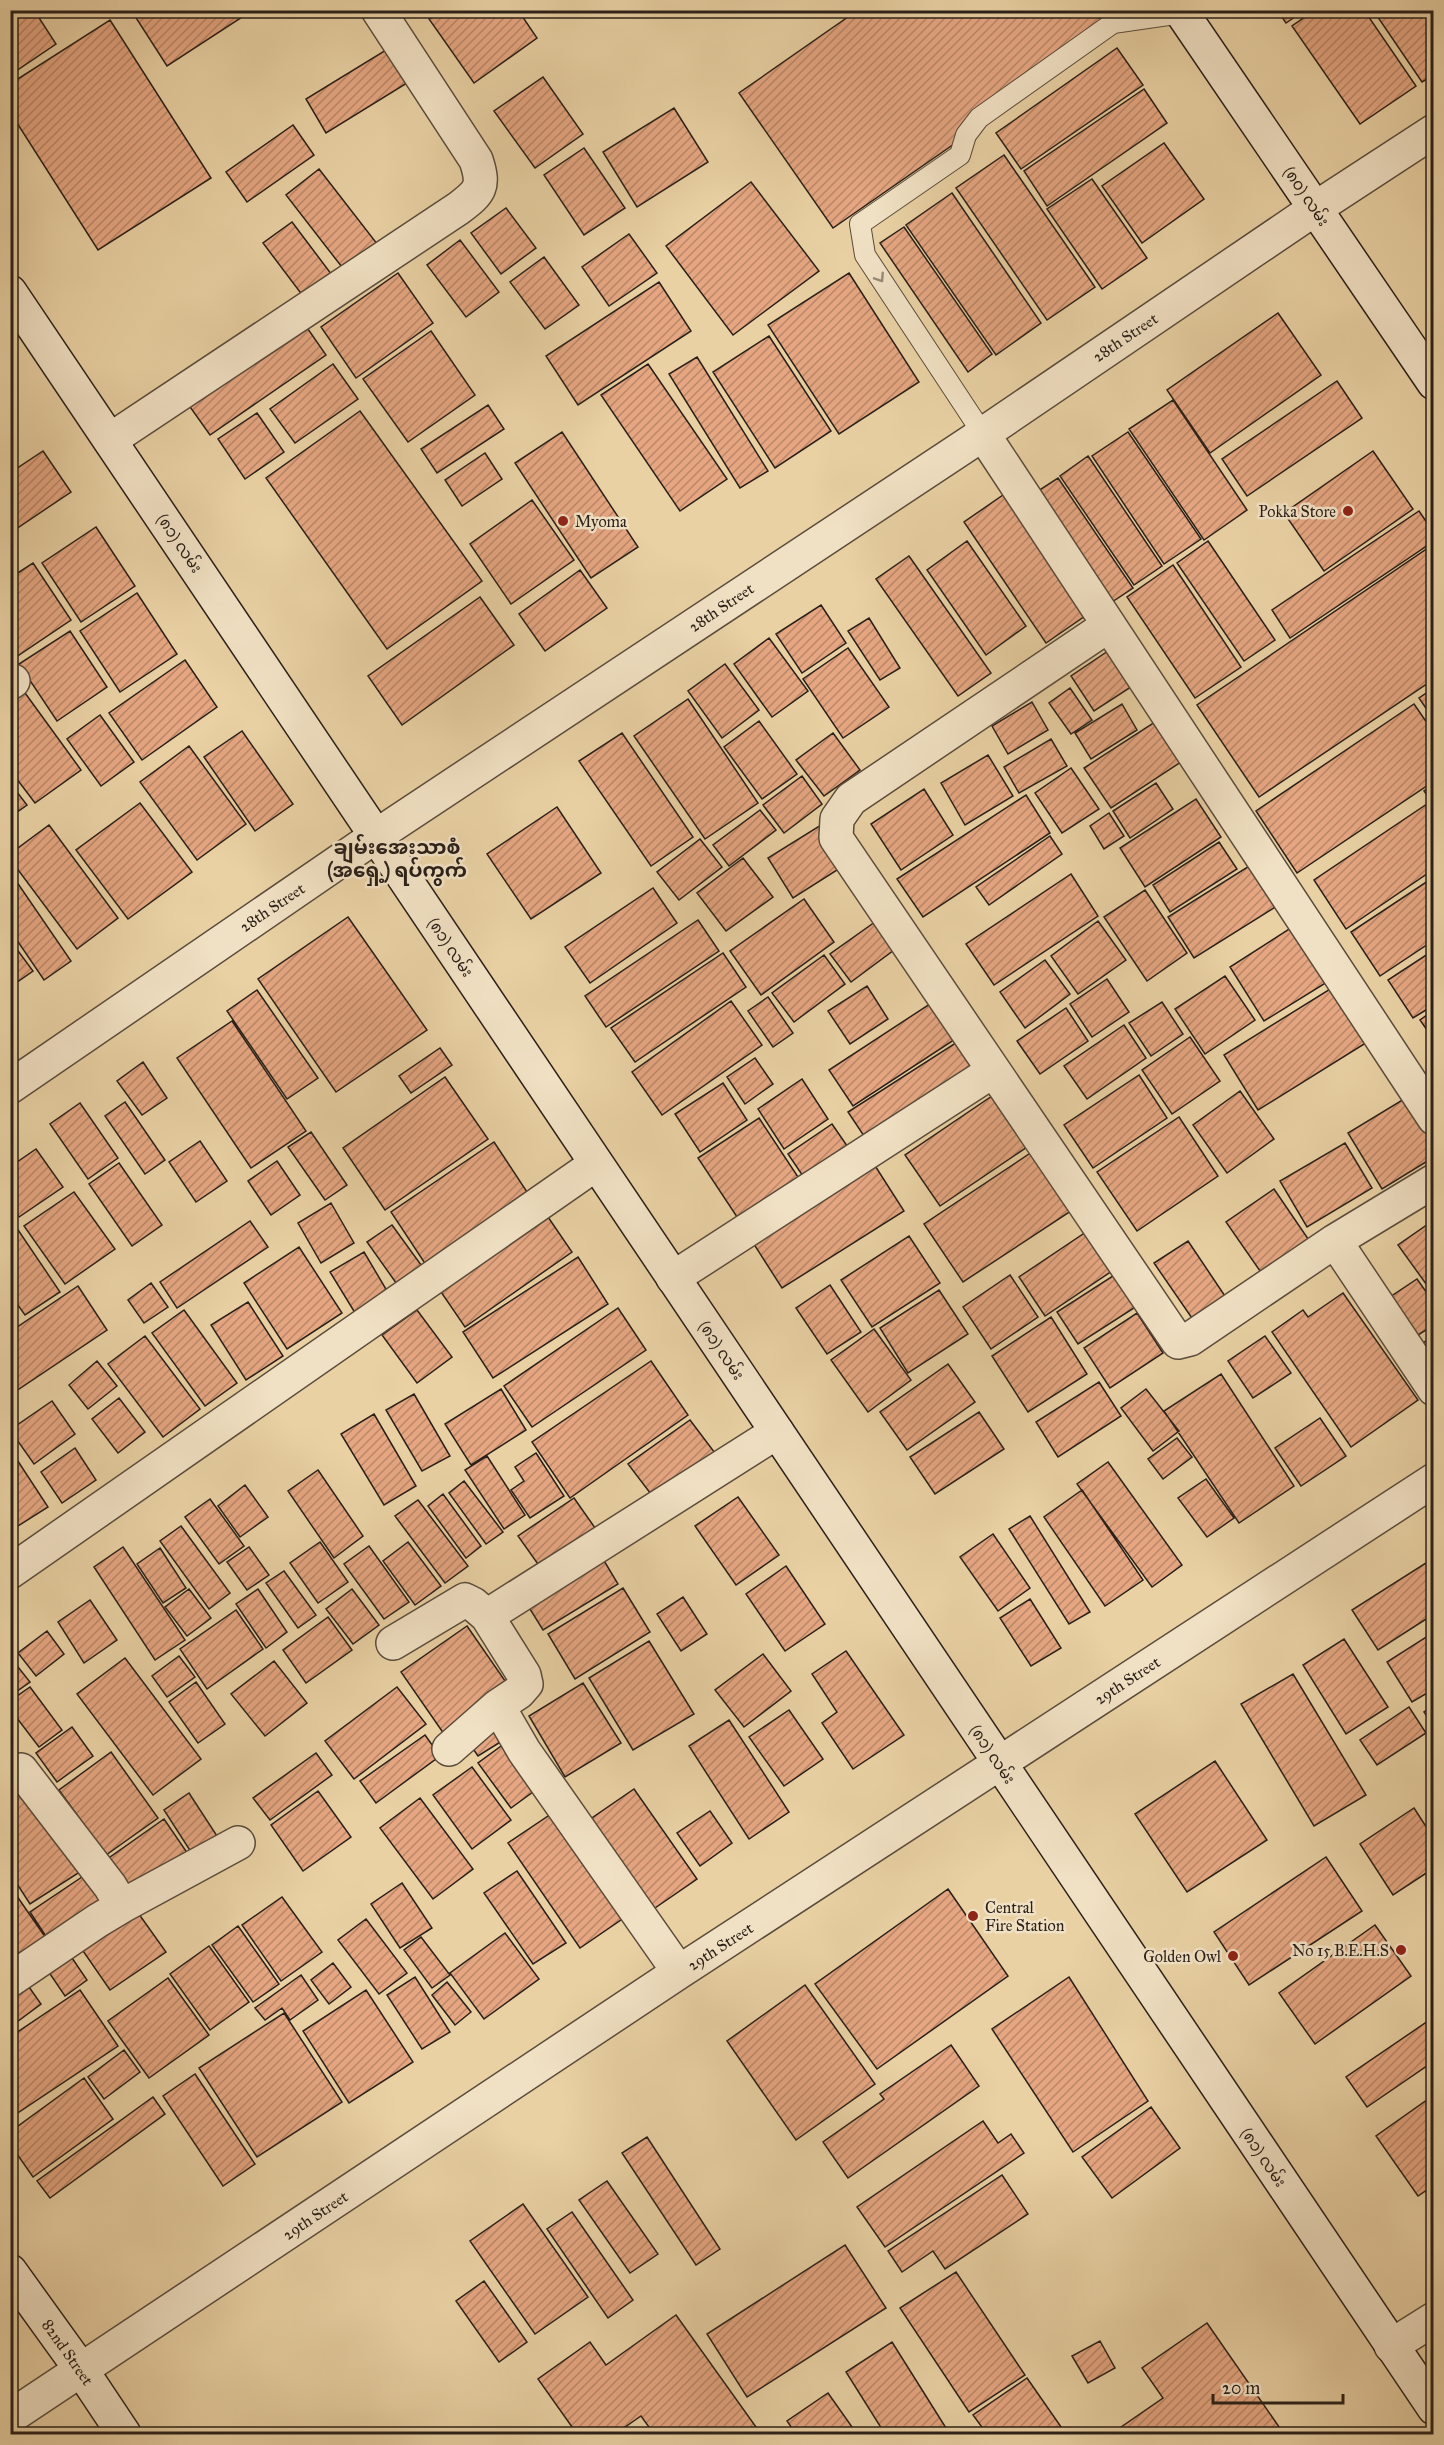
<svg xmlns="http://www.w3.org/2000/svg" width="1444" height="2445" font-family="'IM FELL Great Primer','Noto Sans Myanmar',serif">
<style>
.building{fill:url(#building-hatch);stroke:#2a2019;stroke-width:1.5}
.lines{fill:none;stroke-linecap:round;stroke-linejoin:round}
.lane-casing{stroke:#5a4c3c;stroke-width:22}
.street-casing{stroke:#5a4c3c;stroke-width:36}
.secondary-casing{stroke:#2a2019;stroke-width:36}
.lane{stroke:#f1e1c4;stroke-width:20}
.street{stroke:#f1e1c4;stroke-width:33}
.secondary{stroke:#f1e1c4;stroke-width:33}
.oneway{stroke:#978a77}
.poi-dot{fill:#8f2418;stroke:#f1e1c4;stroke-width:2}
.labels{text-anchor:middle;stroke-width:5;stroke-linejoin:round;paint-order:stroke}
.street-label{font-size:16px;fill:#2a2019;stroke:#f1e1c4}
.poi-label{font-size:16px;fill:#2a2019;stroke:#f1e1c4;text-anchor:end}
.quarter-label{font-size:20px;font-weight:bold;fill:#2a2019;stroke:#f1e1c4}
</style>
<defs>
<pattern id="building-hatch" width="6" height="6" patternUnits="userSpaceOnUse" patternTransform="scale(1.5)"><rect width="6" height="6" fill="#e5a681"/><path d="M-1 1l2-2M0 6l6-6M5 7l2-2" fill="none" stroke="#ba8769"/></pattern>
</defs>
<rect width="100%" height="100%" fill="#e9d1a4"/>
<filter id="stains"><feTurbulence type="fractalNoise" baseFrequency=".00333" numOctaves="4"/><feColorMatrix values="0 0 0 0 .2 0 0 0 0 .09 0 0 0 0 .02 0 0 0 .5 -.17"/></filter>
<radialGradient id="worn" r=".72"><stop offset=".6" stop-color="#630" stop-opacity="0"/><stop offset="1" stop-color="#630" stop-opacity=".3"/></radialGradient>
<!-- building -->
<path class="building" d="M10,10H34L56,44L10,75Z
M131,10H253L167,66Z
M441,10H518L537,38L474,83L429,19Z
M858,10H1094L1111,35L833,228L739,93Z
M1277,10H1305L1286,23Z
M1315,10H1364L1416,86L1360,124L1292,26Z
M1373,10H1434V75L1422,82Z
M110,20L211,178L98,250L10,112V84Z
M1117,48L1143,85L1021,169L996,133Z
M386,50L407,83L326,133L306,99Z
M543,77L583,134L535,168L494,111Z
M1144,89L1167,123L1047,206L1024,171Z
M674,108L708,162L637,207L603,152Z
M293,125L314,155L247,202L226,172Z
M1164,143L1204,199L1142,243L1102,186Z
M584,148L625,208L584,235L544,175Z
M1004,155L1095,287L1047,320L956,188Z
M319,169L378,245L345,271L286,195Z
M1092,179L1147,258L1102,289L1047,209Z
M751,182L819,271L733,335L666,246Z
M952,193L1041,323L996,355L906,225Z
M506,208L536,248L501,274L471,233Z
M292,222L335,279L306,300L263,243Z
M904,227L992,354L968,372L880,243Z
M629,234L657,273L609,306L582,267Z
M460,240L499,292L466,317L427,265Z
M544,257L579,305L545,329L510,282Z
M398,273L433,323L356,378L321,327Z
M849,273L919,382L839,434L768,325Z
M659,282L691,331L578,405L546,356Z
M1278,313L1321,375L1210,453L1167,390Z
M299,316L326,355L210,435L183,397Z
M431,331L475,395L408,442L363,379Z
M769,336L831,431L775,468L713,372Z
M697,357L768,471L740,488L669,374Z
M333,364L358,399L295,443L270,409Z
M648,364L727,479L680,511L601,395Z
M1337,381L1362,418L1247,496L1222,459Z
M1173,400L1247,510L1204,540L1129,429Z
M488,405L504,429L437,473L421,449Z
M360,411L482,581L387,649L266,478Z
M257,413L284,452L245,479L218,439Z
M562,432L638,547L591,578L515,463Z
M1128,432L1201,539L1164,564L1092,456Z
M43,451L71,492L10,533V473Z
M1373,451L1413,509L1324,571L1284,513Z
M485,453L502,479L462,506L445,480Z
M1088,456L1162,566L1134,585L1060,476Z
M1058,478L1133,588L1109,604L1035,493Z
M1003,495L1085,616L1046,643L964,522Z
M532,500L574,560L511,604L470,544Z
M1419,511L1434,533V541L1290,638L1272,610Z
M96,527L135,586L81,622L42,563Z
M967,541L1026,626L986,655L927,570Z
M1208,541L1275,640L1244,661L1177,563Z
M1434,544V679L1259,797L1197,705Z
M909,556L991,673L958,696L876,579Z
M33,563L71,620L10,661V578Z
M1173,565L1241,667L1195,698L1127,597Z
M580,570L607,608L545,651L519,614Z
M137,593L177,654L120,692L80,631Z
M480,597L514,645L402,725L368,676Z
M821,605L846,643L802,673L776,634Z
M869,618L900,668L880,680L848,631Z
M70,631L107,687L57,721L19,664Z
M769,638L808,691L772,717L734,664Z
M848,648L889,707L843,738L803,679Z
M1111,649L1134,685L1094,711L1071,676Z
M185,660L217,707L142,760L109,713Z
M725,664L759,710L722,738L688,691Z
M20,686L81,770L35,803L10,770V693Z
M1070,688L1092,720L1071,734L1049,703Z
M1434,688V720L1419,698Z
M688,699L758,803L705,839L634,736Z
M1032,702L1048,730L1008,754L992,726Z
M1122,704L1137,730L1091,759L1075,733Z
M1414,704L1434,733V781L1297,873L1256,811Z
M100,715L134,762L101,786L67,739Z
M1158,720L1184,760L1111,808L1084,768Z
M759,721L797,774L762,799L724,747Z
M242,731L293,804L255,831L204,757Z
M622,733L693,837L651,866L579,761Z
M833,733L860,770L824,796L796,760Z
M1051,739L1067,766L1019,793L1004,767Z
M189,746L246,824L197,860L140,782Z
M988,755L1013,796L965,825L941,783Z
M1071,768L1099,809L1062,833L1035,793Z
M802,776L822,804L784,833L763,805Z
M10,783L27,805L10,817Z
M1156,783L1173,809L1130,838L1113,811Z
M1434,784V805L1424,791Z
M924,789L953,835L901,870L871,824Z
M1026,795L1050,833L923,917L897,879Z
M1196,799L1221,837L1145,887L1120,848Z
M140,803L192,872L128,919L76,850Z
M1427,804L1434,813V869L1346,929L1314,880Z
M557,807L601,873L531,919L487,854Z
M760,810L776,830L729,866L713,845Z
M1109,813L1124,836L1104,849L1090,826Z
M49,825L118,918L77,949L10,859V854Z
M821,825L845,865L793,898L768,858Z
M1050,836L1062,854L989,905L976,887Z
M700,839L722,867L679,900L657,872Z
M1219,842L1237,869L1170,912L1153,885Z
M743,858L773,897L726,931L697,893Z
M1254,863L1280,904L1194,958L1168,917Z
M10,872L71,961L44,980L10,930Z
M1071,874L1098,916L994,985L966,944Z
M1434,877V940L1380,976L1351,932Z
M653,888L677,923L590,983L565,947Z
M1145,890L1187,953L1147,981L1104,917Z
M804,899L834,942L761,995L730,951Z
M348,917L427,1030L336,1092L258,979Z
M882,917L902,944L851,982L830,954Z
M698,920L719,951L606,1027L585,996Z
M1098,921L1126,960L1078,994L1051,956Z
M1297,924L1332,979L1264,1021L1230,967Z
M10,940L33,971L10,987Z
M1434,950V1005L1413,1018L1388,980Z
M723,953L746,987L635,1062L611,1028Z
M824,955L845,984L794,1022L772,993Z
M1045,960L1070,994L1025,1028L1000,992Z
M1225,976L1255,1020L1205,1054L1175,1009Z
M1107,979L1129,1012L1092,1037L1070,1004Z
M867,986L888,1019L850,1044L828,1011Z
M1335,986L1369,1041L1258,1110L1224,1055Z
M257,990L318,1078L287,1099L227,1011Z
M768,997L793,1033L773,1047L748,1011Z
M939,998L963,1034L853,1106L829,1070Z
M731,1001L762,1045L662,1115L632,1072Z
M1162,1002L1183,1034L1151,1056L1129,1023Z
M1066,1008L1088,1041L1040,1074L1017,1041Z
M1434,1010V1040L1420,1020Z
M232,1021L306,1131L251,1168L177,1058Z
M1124,1025L1146,1058L1087,1099L1064,1066Z
M965,1037L986,1070L870,1145L848,1112Z
M1190,1037L1220,1081L1172,1114L1142,1070Z
M440,1048L452,1065L411,1093L399,1076Z
M755,1058L773,1084L745,1104L727,1077Z
M143,1062L167,1098L142,1115L117,1081Z
M1139,1075L1167,1118L1093,1168L1064,1125Z
M445,1077L488,1139L385,1210L343,1148Z
M802,1079L828,1119L784,1149L758,1109Z
M723,1083L747,1120L700,1152L675,1114Z
M1240,1091L1274,1139L1227,1173L1193,1125Z
M995,1094L1030,1145L940,1206L905,1155Z
M1409,1096L1434,1135V1157L1382,1189L1348,1133Z
M125,1102L165,1160L145,1174L105,1116Z
M80,1103L118,1158L88,1179L50,1124Z
M1179,1117L1218,1176L1137,1231L1097,1172Z
M759,1118L804,1186L743,1226L698,1158Z
M832,1124L852,1153L807,1182L788,1154Z
M311,1132L347,1185L325,1200L288,1147Z
M200,1141L227,1181L196,1202L169,1162Z
M494,1142L531,1198L428,1268L391,1212Z
M1345,1143L1372,1188L1307,1227L1280,1181Z
M1038,1148L1077,1207L963,1282L924,1224Z
M36,1149L63,1187L19,1217L10,1205V1167Z
M277,1161L300,1195L271,1215L248,1181Z
M872,1161L904,1211L782,1288L750,1238Z
M119,1163L162,1225L132,1246L89,1184Z
M1274,1189L1315,1249L1267,1281L1226,1222Z
M74,1192L115,1249L65,1284L24,1226Z
M331,1203L354,1243L321,1263L298,1223Z
M548,1217L572,1252L465,1327L441,1292Z
M10,1218L60,1292L25,1315L10,1294Z
M1434,1220V1295L1398,1245Z
M250,1221L268,1247L177,1308L160,1282Z
M392,1225L424,1269L399,1287L367,1242Z
M1089,1230L1115,1269L1045,1316L1019,1277Z
M909,1236L940,1283L872,1327L841,1280Z
M1188,1241L1229,1302L1196,1324L1154,1263Z
M299,1247L342,1313L287,1349L244,1283Z
M364,1252L393,1301L360,1321L330,1272Z
M578,1257L608,1304L493,1378L463,1332Z
M1116,1274L1137,1306L1078,1344L1057,1312Z
M1010,1275L1038,1317L991,1349L963,1307Z
M1417,1279L1434,1303V1325L1410,1340L1384,1301Z
M151,1283L168,1307L144,1323L128,1300Z
M830,1285L861,1332L827,1354L796,1308Z
M78,1286L107,1330L10,1395V1332Z
M939,1290L968,1334L908,1373L880,1328Z
M1343,1293L1418,1400L1351,1447L1272,1332L1303,1310L1308,1317Z
M248,1302L283,1356L246,1380L211,1325Z
M618,1308L646,1350L532,1427L504,1386Z
M184,1310L237,1383L205,1406L152,1333Z
M417,1310L452,1357L417,1383L382,1335Z
M1137,1313L1163,1353L1110,1388L1084,1348Z
M1051,1317L1087,1374L1028,1412L992,1356Z
M874,1329L911,1380L868,1412L831,1360Z
M145,1336L200,1409L163,1437L108,1364Z
M1265,1336L1291,1373L1253,1398L1228,1361Z
M1434,1336V1383L1413,1349Z
M97,1361L117,1386L88,1409L69,1385Z
M651,1361L688,1415L570,1498L532,1442Z
M948,1364L975,1402L907,1450L880,1412Z
M1221,1374L1294,1486L1239,1523L1164,1411Z
M1099,1382L1121,1416L1058,1457L1036,1422Z
M501,1389L526,1430L471,1465L445,1424Z
M1146,1389L1179,1431L1153,1451L1121,1408Z
M414,1394L450,1456L422,1471L386,1410Z
M119,1398L145,1432L118,1453L92,1419Z
M52,1401L75,1434L34,1464L10,1430Z
M979,1412L1004,1449L935,1494L910,1457Z
M374,1414L416,1486L384,1505L341,1434Z
M1320,1418L1346,1456L1301,1486L1275,1448Z
M690,1420L718,1457L657,1502L628,1464Z
M1177,1438L1192,1457L1163,1479L1148,1459Z
M75,1448L96,1480L62,1503L41,1472Z
M10,1449L48,1507L10,1531Z
M536,1453L564,1496L530,1518L511,1490L524,1481L515,1467Z
M487,1456L525,1515L504,1529L465,1470Z
M1108,1462L1182,1565L1152,1587L1077,1484Z
M318,1470L363,1536L334,1558L288,1491Z
M1206,1479L1234,1518L1207,1537L1178,1498Z
M464,1481L503,1532L486,1544L449,1493Z
M245,1485L268,1517L240,1537L218,1506Z
M1082,1490L1143,1580L1105,1606L1044,1517Z
M443,1494L481,1546L466,1558L428,1506Z
M738,1497L779,1555L736,1585L695,1526Z
M574,1498L600,1535L545,1574L518,1536Z
M210,1499L244,1546L219,1564L185,1517Z
M418,1500L468,1566L445,1583L395,1516Z
M1030,1516L1090,1612L1069,1624L1009,1529Z
M181,1526L230,1593L209,1609L160,1541Z
M993,1534L1030,1588L998,1611L960,1557Z
M320,1542L348,1582L318,1603L290,1563Z
M408,1542L441,1586L415,1605L383,1561Z
M369,1546L409,1602L384,1619L344,1564Z
M123,1547L185,1640L155,1660L94,1567Z
M249,1547L269,1575L247,1590L227,1562Z
M160,1548L186,1588L163,1603L137,1564Z
M600,1554L618,1584L543,1630L525,1601Z
M1429,1561L1434,1568V1614L1378,1650L1352,1610Z
M786,1566L825,1624L785,1651L746,1594Z
M284,1571L316,1615L298,1628L266,1583Z
M623,1588L650,1632L575,1679L548,1634Z
M189,1589L211,1618L187,1636L165,1607Z
M258,1589L287,1632L266,1648L236,1604Z
M352,1589L379,1625L353,1644L326,1609Z
M683,1597L707,1634L681,1651L657,1614Z
M1030,1599L1061,1648L1031,1666L1000,1618Z
M90,1600L117,1640L84,1663L58,1622Z
M236,1610L263,1649L207,1689L180,1649Z
M328,1617L352,1650L306,1683L283,1650Z
M467,1626L510,1688L444,1734L401,1672Z
M47,1631L64,1654L36,1676L18,1653Z
M1434,1632V1689L1412,1702L1387,1662Z
M1344,1639L1388,1707L1346,1734L1303,1665Z
M649,1641L694,1714L633,1750L589,1678Z
M846,1651L904,1735L853,1769L822,1723L837,1712L812,1674Z
M763,1654L791,1691L744,1727L715,1690Z
M179,1656L195,1677L167,1697L152,1676Z
M10,1657L30,1682L10,1696Z
M125,1658L201,1759L153,1795L77,1694Z
M274,1661L307,1703L265,1736L231,1694Z
M1293,1674L1366,1795L1314,1826L1241,1704Z
M196,1682L225,1724L198,1743L169,1702Z
M583,1683L621,1743L565,1777L529,1716Z
M30,1687L62,1730L39,1747L10,1709V1701Z
M397,1687L426,1724L354,1779L325,1741Z
M1434,1705V1727L1424,1712Z
M1409,1707L1426,1733L1377,1765L1360,1740Z
M789,1710L823,1759L784,1786L749,1737Z
M500,1720L510,1736L478,1756L467,1740Z
M729,1720L789,1812L749,1839L689,1746Z
M72,1727L93,1756L57,1782L36,1753Z
M425,1735L440,1756L376,1803L360,1781Z
M508,1741L541,1786L511,1808L478,1763Z
M111,1752L158,1818L106,1855L59,1790Z
M316,1753L332,1775L270,1820L253,1798Z
M1215,1761L1267,1840L1187,1892L1135,1814Z
M472,1767L511,1820L472,1849L433,1795Z
M33,1785L86,1868L30,1904L10,1873V1799Z
M634,1789L697,1879L652,1910L589,1820Z
M318,1791L351,1837L303,1871L271,1825Z
M189,1793L217,1836L191,1852L164,1810Z
M420,1798L473,1869L433,1899L380,1828Z
M560,1808L631,1913L580,1948L508,1843Z
M1414,1808L1434,1839V1868L1393,1895L1360,1844Z
M710,1811L732,1843L700,1866L677,1833Z
M164,1819L188,1854L131,1894L106,1860Z
M1326,1857L1362,1911L1249,1985L1214,1932Z
M517,1871L566,1943L533,1964L484,1893Z
M85,1875L106,1906L51,1944L30,1912Z
M402,1883L432,1928L400,1948L371,1904Z
M12,1889L48,1941L10,1966V1890Z
M948,1889L1008,1976L877,2069L815,1984Z
M282,1897L322,1952L281,1981L242,1925Z
M136,1910L166,1952L110,1990L81,1948Z
M366,1919L407,1973L379,1994L338,1940Z
M1375,1925L1411,1976L1315,2044L1279,1993Z
M238,1926L279,1984L253,2002L212,1945Z
M505,1933L539,1979L484,2019L450,1973Z
M421,1937L450,1975L432,1988L404,1950Z
M209,1946L249,2002L210,2030L170,1974Z
M68,1952L87,1980L65,1996L46,1968Z
M333,1963L351,1987L329,2004L311,1980Z
M301,1975L318,2000L290,2020L282,2008L265,2020L255,2008Z
M22,1977L41,2004L10,2027V1986Z
M415,1977L450,2032L422,2049L387,1995Z
M1069,1977L1148,2101L1073,2152L992,2029Z
M168,1978L209,2035L149,2078L108,2021Z
M447,1982L471,2012L455,2025L432,1995Z
M805,1985L875,2084L796,2140L727,2041Z
M80,1990L118,2046L10,2118V2037Z
M366,1990L413,2062L349,2103L303,2031Z
M284,2013L342,2102L257,2157L199,2068Z
M1431,2019L1434,2022V2061L1367,2107L1346,2077Z
M951,2045L979,2086L848,2178L823,2142L884,2099L880,2094Z
M124,2050L140,2072L104,2099L88,2077Z
M195,2074L255,2164L223,2186L163,2096Z
M84,2078L113,2119L33,2177L10,2144V2132Z
M1434,2095V2185L1418,2196L1376,2136Z
M153,2097L165,2114L50,2198L37,2181Z
M1151,2107L1180,2148L1112,2198L1082,2157Z
M983,2121L998,2143L1011,2134L1024,2153L885,2247L857,2207Z
M647,2137L720,2249L696,2265L622,2153Z
M1002,2175L1028,2214L945,2269L933,2251L902,2272L888,2251Z
M607,2181L658,2254L630,2273L579,2200Z
M523,2204L588,2297L535,2334L470,2241Z
M572,2212L633,2300L608,2318L547,2229Z
M845,2245L886,2308L747,2397L707,2334Z
M956,2272L1025,2375L969,2412L900,2308Z
M484,2281L527,2342L499,2362L456,2301Z
M676,2315L761,2434H654L641,2416L615,2434H577L538,2379L590,2342L606,2365Z
M1207,2323L1284,2434H1111L1163,2398L1142,2368Z
M1100,2341L1115,2368L1088,2383L1072,2356Z
M892,2342L946,2428L935,2434H885L846,2372Z
M1027,2378L1066,2434H987L973,2415Z
M828,2393L857,2434H796L787,2421Z"/>
<g class="lines">
<!-- lane casing -->
<g class="lane-casing">
<path id="lane" d="M983,434L865,255L860,224L960,155L966,135L979,118L1113,23L1182,13"/>
</g>
<!-- street casing -->
<g class="street-casing">
<path id="street" d="M983,434L1434,1118
M110,440L459,208C480,192 485,187 476,160L378,10
M1109,625L851,799L837,819L836,838L1178,1342L1190,1339L1335,1241L1434,1181
M10,683L13,681
M10,1087L376,836L983,434L1316,208L1434,131
M1335,1241L1434,1389
M673,1278L993,1071
M10,1572L596,1164
M393,1643L465,1600L473,1604L487,1616
M498,1706L519,1692L526,1684L524,1675L487,1616L777,1432
M449,1749L498,1706L524,1751L679,1972
M122,1906L238,1843
M10,1980L97,1921L122,1906L110,1886L21,1770
M1391,2346L1434,2319
M10,2417L679,1972L1434,1480"/>
</g>
<!-- secondary casing -->
<g class="secondary-casing">
<path id="secondary" d="M1180,10L1434,383
M10,292L1434,2408
M10,2271L82,2371L124,2434"/>
</g>
<!-- lane -->
<use href="#lane" class="lane"/>
<!-- street -->
<use href="#street" class="street"/>
<!-- secondary -->
<use href="#secondary" class="secondary"/>
</g>
<!-- one-way arrows -->
<defs><path id="oneway-chevron" d="M-2-3.5L2.5 0L-2 3.5" fill="none" stroke-width="1.6" stroke-linecap="round" stroke-linejoin="round" transform="scale(1.5)"/></defs>
<use class="oneway" href="#oneway-chevron" transform="translate(880 278) rotate(57)"/>
<!-- markers -->
<g class="poi-dot">
<circle cx="1348" cy="511" r="6"/>
<circle cx="563" cy="521" r="6"/>
<circle cx="973" cy="1916" r="6"/>
<circle cx="1401" cy="1950" r="6"/>
<circle cx="1233" cy="1956" r="6"/>
</g>
<g class="labels">
<!-- street labels -->
<g class="street-label">
<text transform="translate(1307 196) rotate(56)" y="6">(၈၀) လမ်း</text>
<text transform="translate(1125 337) rotate(-34)" y="6">28th Street</text>
<text transform="translate(180 543) rotate(56)" y="6">(၈၁) လမ်း</text>
<text transform="translate(721 607) rotate(-34)" y="6">28th Street</text>
<text transform="translate(272 907) rotate(-34)" y="6">28th Street</text>
<text transform="translate(451 947) rotate(56)" y="6">(၈၁) လမ်း</text>
<text transform="translate(722 1350) rotate(56)" y="6">(၈၁) လမ်း</text>
<text transform="translate(1127 1680) rotate(-33)" y="6">29th Street</text>
<text transform="translate(993 1754) rotate(56)" y="6">(၈၁) လမ်း</text>
<text transform="translate(720 1946) rotate(-33)" y="6">29th Street</text>
<text transform="translate(1264 2157) rotate(56)" y="6">(၈၁) လမ်း</text>
<text transform="translate(315 2215) rotate(-34)" y="6">29th Street</text>
<text transform="translate(68 2352) rotate(55)" y="6">82nd Street</text>
</g>
<!-- poi labels -->
<g class="poi-label">
<text x="1336" y="517">Pokka Store</text>
<text x="575" y="527" text-anchor="start">Myoma</text>
<text x="985" y="1913" text-anchor="start">Central<tspan x="985" dy="18">Fire Station</tspan></text>
<text x="1389" y="1956">No 15 B.E.H.S</text>
<text x="1221" y="1962">Golden Owl</text>
</g>
<!-- quarter labels -->
<g class="quarter-label">
<text x="397" y="854">ချမ်းအေးသာစံ<tspan x="397" dy="23">(အရှေ့) ရပ်ကွက်</tspan></text>
</g>
</g>
<!-- margin -->
<rect width="1444" height="2445" fill="none" stroke="#e9d1a4" stroke-width="36"/>
<rect x="12" y="12" width="1420" height="2421" fill="none" stroke="#2a2019" stroke-width="3"/>
<rect x="18" y="18" width="1408" height="2409" fill="none" stroke="#2a2019" stroke-width="1.5"/>
<!-- scale -->
<path d="M1213 2394v9h130v-9" fill="none" stroke="#2a2019" stroke-width="3"/>
<text x="1222" y="2394" font-size="18" fill="#2a2019" stroke="#f1e1c4" stroke-width="4.5" paint-order="stroke">20 m</text>
<rect width="100%" height="100%" filter="url(#stains)"/>
<rect width="100%" height="100%" fill="url(#worn)"/>
</svg>
